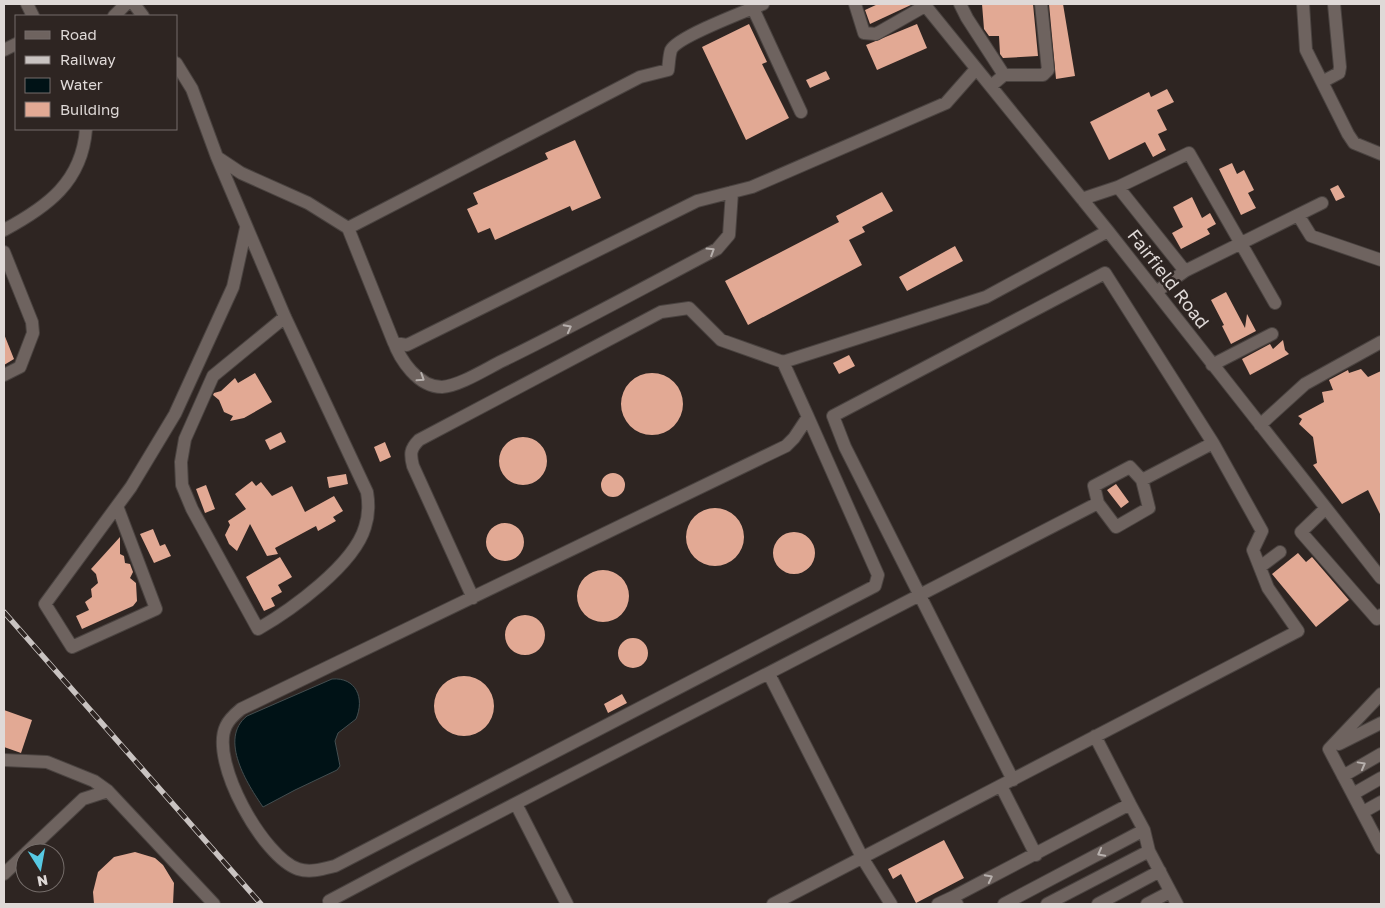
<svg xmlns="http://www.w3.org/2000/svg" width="1385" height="908" font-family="'Golos Text',sans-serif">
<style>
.water{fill:#001216;stroke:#434e50}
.building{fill:#e2a994}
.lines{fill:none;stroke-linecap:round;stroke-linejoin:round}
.minor-casing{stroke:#4a4340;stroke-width:14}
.minor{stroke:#6e635f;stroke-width:12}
.rail-casing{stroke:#c9c3c1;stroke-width:5.5}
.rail{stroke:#2e2522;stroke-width:4;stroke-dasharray:11;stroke-linecap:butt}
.oneway{stroke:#b7b0ad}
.labels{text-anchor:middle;stroke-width:5;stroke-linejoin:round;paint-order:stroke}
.street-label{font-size:18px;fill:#dfd9d7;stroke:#2e2522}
</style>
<rect width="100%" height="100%" fill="#2e2522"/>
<!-- water -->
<path class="water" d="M332,679C356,677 365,698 356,719L338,733L335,741L340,766L337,770L295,790L263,807C248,785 218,739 247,716Z"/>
<!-- building -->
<path class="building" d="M878,4H913L870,24L865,10Z
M982,4H1033L1038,56L1003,58L1000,54L999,36H989L984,29Z
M1049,4H1063L1075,76L1056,79Z
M749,24L767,62L762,64L789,118L746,140L702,47Z
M917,24L927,48L877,70L866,45Z
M826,71L830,79L810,88L806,80Z
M1167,89L1174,102L1157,110L1167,130L1158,134L1166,150L1153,157L1145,142L1109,160L1090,122L1149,92L1151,97Z
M575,140L601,198L572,211L570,206L495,240L490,228L478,233L467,209L478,204L473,193L548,159L545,153Z
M1232,163L1237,174L1244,170L1254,190L1248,193L1256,208L1241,215L1219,169Z
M1338,185L1345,197L1336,201L1330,189Z
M882,192L893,211L862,227L865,232L849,240L862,265L748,325L725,281L839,222L836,216Z
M1192,197L1202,218L1210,213L1216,224L1207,229L1210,234L1181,249L1172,233L1183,227L1173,207Z
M955,246L963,261L907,291L899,277Z
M1226,292L1245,328L1247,314L1256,331L1231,344L1222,326L1224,325L1211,300Z
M4,334L14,359L4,365Z
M1283,340L1285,350L1289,354L1250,375L1242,359L1270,344L1273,349Z
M849,355L855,366L839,374L833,363Z
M1361,369L1368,377L1381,371V516L1368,490L1342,504L1313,465L1317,463L1313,437L1299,424L1302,419L1298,416L1324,402L1322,392L1333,390L1329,380L1348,370L1349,373Z
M621 404a31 31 0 1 1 62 0a31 31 0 1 1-62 0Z
M255,373L272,402L244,418L230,421L233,416L224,412L219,400L213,395L214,393L221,391L235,378L238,383Z
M281,432L286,442L270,450L265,440Z
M499 461a24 24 0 1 1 48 0a24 24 0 1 1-48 0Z
M385,442L391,457L380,462L374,447Z
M601 485a12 12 0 1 1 24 0a12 12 0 1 1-24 0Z
M346,474L348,484L329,488L327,477Z
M252,481L256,486L261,482L272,496L292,486L305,512L334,496L343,511L333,517L336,521L318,531L316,526L275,548L278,554L267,556L250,524L237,551L229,544L225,535L230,525L228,521L246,509L235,494Z
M1116,484L1129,502L1121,508L1107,490Z
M206,485L215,509L205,513L196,489Z
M686 537a29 29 0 1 1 58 0a29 29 0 1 1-58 0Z
M486 542a19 19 0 1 1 38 0a19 19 0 1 1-38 0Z
M153,529L160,546L165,544L171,556L154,563L140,534Z
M773 553a21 21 0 1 1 42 0a21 21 0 1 1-42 0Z
M120,537V554L124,556L125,563L130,564L133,572L130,578L136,583L137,601L133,606L82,629L76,616L89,610L85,602L92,597L91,589L98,583L96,574L91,569Z
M1298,553L1306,562L1312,557L1349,600L1316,627L1272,574Z
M280,557L292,577L278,585L282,592L271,598L275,606L264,611L246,577Z
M577 596a26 26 0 1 1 52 0a26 26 0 1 1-52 0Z
M505 635a20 20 0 1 1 40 0a20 20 0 1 1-40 0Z
M618 653a15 15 0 1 1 30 0a15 15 0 1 1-30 0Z
M434 706a30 30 0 1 1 60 0a30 30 0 1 1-60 0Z
M622,694L627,703L608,713L604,704Z
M4,710L32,720L21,753L4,747Z
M944,840L964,878L916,903L901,874L893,879L888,869Z
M135,852L155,858L163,865L174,883L173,904H94L93,892L98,872L114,857Z"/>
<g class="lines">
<!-- minor casing -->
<g class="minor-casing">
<path id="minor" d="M27,4L33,16
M134,4L143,16
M751,4L801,112
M763,4C746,11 677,37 671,50C669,56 669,64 668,70L640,77L348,228L394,343L407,345L697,201L752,187L946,103L976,69
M855,4L864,33L876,34L925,6
M924,4L1108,231L1381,578
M960,4L967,18L1004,75
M1303,4L1306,50L1348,134L1354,143L1381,154
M114,16L126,4
M4,50L16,44
M176,63L192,89L217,157L285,317L367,492C369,504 369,515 365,527C354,565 291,610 258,629L192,509L182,485L181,462L185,439L213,376L285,317
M1322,82L1339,73L1340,67L1334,4
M991,86L1004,75H1043L1048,70L1041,4
M217,157L241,173L308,203L348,228
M1118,187L1185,271L1322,203
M1082,199L1118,187L1189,153L1275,303
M1298,215L1311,236L1381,260
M4,230C47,207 82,182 86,129
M4,252L32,322L33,333L20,367L4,375
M1156,292L1185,271
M393,340C400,360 418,387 442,387C459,386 486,369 502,361C574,326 645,287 717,249L729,235L732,192
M1212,365L1272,334
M808,417L874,566L878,575L875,586L335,866C323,869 310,873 298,869C264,858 209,761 226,726C229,719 235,714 241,709L786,446L794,438L808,417L783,362L986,297L1108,231
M1260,425L1305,384L1381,342
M1098,503L1094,486L1130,467L1142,480
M117,506L156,609L72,647L45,604L131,487L175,414L233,287L246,228
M1325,509L1301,532L1377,619L1381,615
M1260,567L1280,552
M473,598L413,466C410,454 410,449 419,440L661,312L689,308L721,340L783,362
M769,674L863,859L891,904
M1381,694L1329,749L1381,848
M1095,736L1130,804
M1339,744L1381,723
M4,760L47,762L94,781L108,791L214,904
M1343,776L1381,754
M1013,780L845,447L833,416L1105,273L1213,443
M1001,786L1036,855
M1353,794L1381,778
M516,804L567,904
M1363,812L1381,802
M26,853L83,799L108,791
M4,874L25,854
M331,904L329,901L414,856L1098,503L1116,527L1149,508L1142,480L1213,443L1262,531L1253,550L1268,588L1298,631L773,904
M938,904L953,897
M957,904L953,897L1130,804L1144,830L1149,851L1177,904
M1004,904L1144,830
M1047,904L1149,851
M1098,904L1160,871
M1147,904L1170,892"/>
</g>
<!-- minor -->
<use href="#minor" class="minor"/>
<!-- rail casing -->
<g class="rail-casing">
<path id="rail" d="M4,612L261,904"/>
</g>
<!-- rail -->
<use href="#rail" class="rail"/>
</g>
<!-- one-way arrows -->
<defs><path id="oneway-chevron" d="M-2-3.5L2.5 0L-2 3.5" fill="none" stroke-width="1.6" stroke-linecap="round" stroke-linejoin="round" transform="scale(1.25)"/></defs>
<g class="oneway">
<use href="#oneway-chevron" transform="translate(711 251) rotate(-32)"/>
<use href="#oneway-chevron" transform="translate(568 328) rotate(-28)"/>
<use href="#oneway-chevron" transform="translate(421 378) rotate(33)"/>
<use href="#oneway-chevron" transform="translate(1362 765) rotate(-29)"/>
<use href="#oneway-chevron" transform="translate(1101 853) rotate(152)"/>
<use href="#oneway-chevron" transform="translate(989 878) rotate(-27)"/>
</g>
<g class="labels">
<!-- street labels -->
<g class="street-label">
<text transform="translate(1168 279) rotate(52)" y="6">Fairfield Road</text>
</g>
</g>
<!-- border -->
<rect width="1385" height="908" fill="none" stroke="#dfd9d7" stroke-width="10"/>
<!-- legend -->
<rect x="15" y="15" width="162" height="115" fill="#2e2522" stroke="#756d6a"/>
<rect x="25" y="31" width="25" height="8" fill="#6e635f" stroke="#756d6a"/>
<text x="60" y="40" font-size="15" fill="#dfd9d7">Road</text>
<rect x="25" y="56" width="25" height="8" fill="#c9c3c1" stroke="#756d6a"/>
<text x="60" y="65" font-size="15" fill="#dfd9d7">Railway</text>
<rect x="25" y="78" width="25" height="15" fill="#001216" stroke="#756d6a"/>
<text x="60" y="90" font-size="15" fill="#dfd9d7">Water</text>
<rect x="25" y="102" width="25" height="15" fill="#e2a994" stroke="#756d6a"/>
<text x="60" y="115" font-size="15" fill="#dfd9d7">Building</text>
<!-- north arrow -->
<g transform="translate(40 868) rotate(169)"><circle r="24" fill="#2e2522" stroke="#756d6a"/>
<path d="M0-4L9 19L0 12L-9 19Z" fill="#57c9e3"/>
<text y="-8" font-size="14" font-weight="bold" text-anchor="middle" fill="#dfd9d7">N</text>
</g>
</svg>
